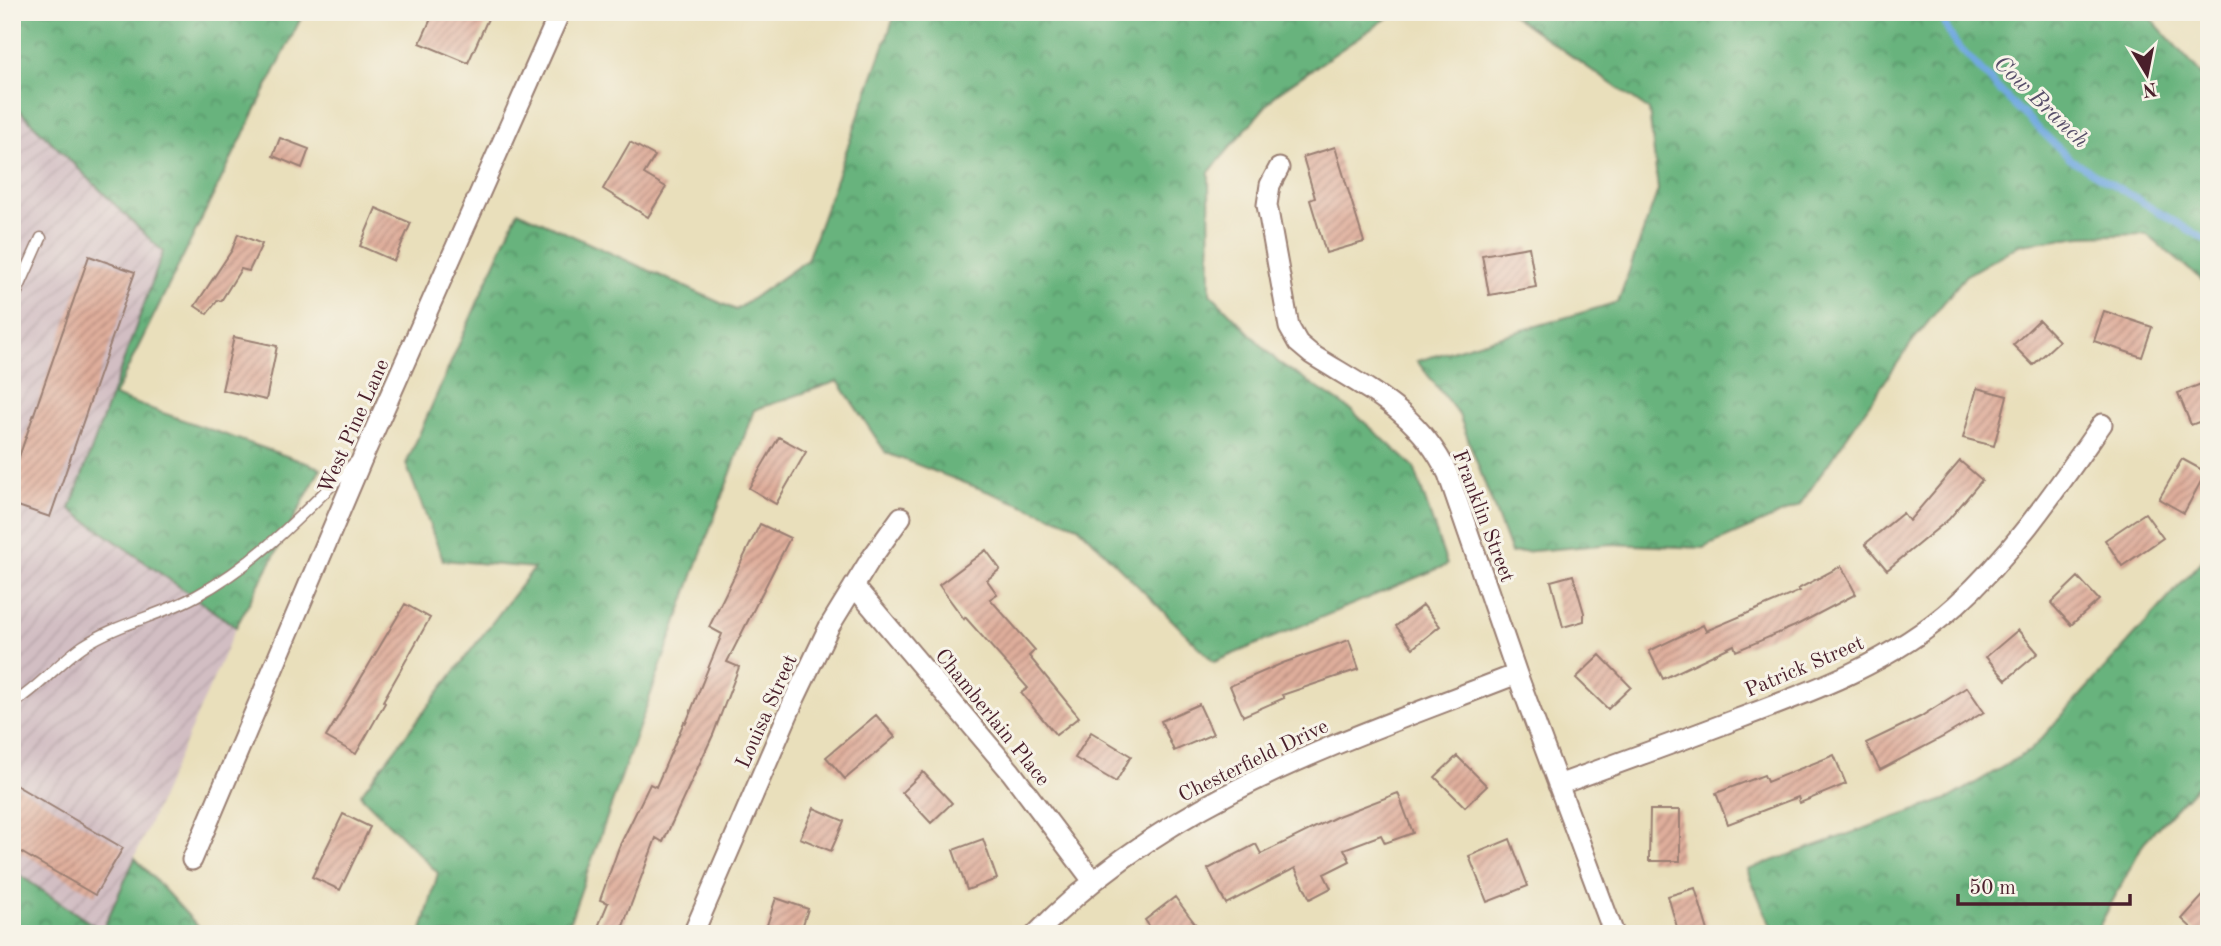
<svg xmlns="http://www.w3.org/2000/svg" width="2221" height="946" font-family="'Old Standard TT',serif">
<style>
.industrial{fill:url(#industrial-furrows)}
.forest{fill:url(#forest-crowns);stroke:#586954;stroke-width:2}
.lines{fill:none;stroke-linecap:round;stroke-linejoin:round}
.stream{stroke:#71a9e0;stroke-width:7}
.building{fill:url(#building-hatch)}
.service-casing{stroke:#9a7f73;stroke-width:13}
.minor-casing{stroke:#9a7f73;stroke-width:23}
.service{stroke:#fff;stroke-width:10}
.minor{stroke:#fff;stroke-width:19}
.labels{text-anchor:middle;stroke-width:6;stroke-linejoin:round;paint-order:stroke}
.street-label{font-size:21px;fill:#4a1f2b;stroke:#f7f3e8}
.water-label{font-size:23px;font-style:italic;fill:#584f6a;stroke:#f7f3e8}
</style>
<defs>
<pattern id="industrial-furrows" width="10" height="10" patternUnits="userSpaceOnUse" patternTransform="scale(1.75)"><rect width="10" height="10" fill="#d2bec3"/><path d="M-1 1l2-2M0 10L10 0M9 11l2-2" fill="none" stroke="#b6a3a8"/></pattern>
<pattern id="forest-crowns" width="20" height="18" patternUnits="userSpaceOnUse" patternTransform="scale(1.75)"><rect width="20" height="18" fill="#67b37d"/><path d="M2 6a3 3 0 1 1 6 0M12 15a3 3 0 1 1 6 0" fill="none" stroke="#579167"/></pattern>
<pattern id="building-hatch" width="6" height="6" patternUnits="userSpaceOnUse" patternTransform="scale(1.75)"><rect width="6" height="6" fill="#dfae9b"/><path d="M-1 1l2-2M0 6l6-6M5 7l2-2" fill="none" stroke="#b78d7f"/></pattern>
</defs>
<rect width="100%" height="100%" fill="#f7f3e8"/>
<filter id="ink" filterUnits="userSpaceOnUse"><feTurbulence type="fractalNoise" baseFrequency=".0143" numOctaves="2"/><feDisplacementMap in="SourceGraphic" scale="14" xChannelSelector="R" yChannelSelector="G"/><feConvolveMatrix kernelMatrix="1 2 1 2 8 2 1 2 1" color-interpolation-filters="sRGB"/></filter>
<filter id="wash" filterUnits="userSpaceOnUse"><feTurbulence type="fractalNoise" baseFrequency=".00686" numOctaves="4" result="noise"/><feDisplacementMap in="SourceGraphic" scale="28" xChannelSelector="R" yChannelSelector="G"/><feGaussianBlur stdDeviation="1.57" result="paint"/><feColorMatrix in="noise" values="0 0 0 0 0 0 0 0 0 0 0 0 0 0 0 0 0 1.4 0 .05"/><feComposite in="paint" operator="in"/></filter>
<g filter="url(#wash)">
<rect width="100%" height="100%" fill="#e9dfbb"/>
<!-- industrial -->
<path class="industrial" d="M12,103L164,252L70,509L236,627L102,931L12,870Z"/>
<!-- forest -->
<path class="forest" d="M12,12H304L114,396L321,468L236,627L70,509L163,252L12,103Z
M896,12H1396L1276,94L1209,172L1210,293L1278,362L1351,410L1414,467L1447,565L1214,662L1078,526L886,453L838,381L754,410L696,567L569,924L563,934H421L438,873L360,795L534,568L443,560L406,464L518,211L736,310L807,260Z
M1508,12H2145L2209,83V286L2146,234L2081,236L2021,244L1965,276L1912,342L1799,506L1703,548L1612,544L1511,553L1459,415L1417,361L1618,302L1658,190L1649,110Z
M2209,553V773L2144,842L2095,934H1774L1747,870L1950,798L2031,750Z
M135,858L205,934H12V870L102,931Z"/>
<g class="lines">
<!-- stream -->
<path class="stream" d="M1938,12L1955,43L2007,98L2070,159L2209,242"/>
</g>
<g id="blocks">
<!-- building -->
<path class="building" d="M434,12H491L468,63L420,43Z
M280,138L309,149L302,168L273,156Z
M630,142L655,156L644,174L666,187L648,217L603,189Z
M1335,147L1364,242L1326,253L1310,200L1315,198L1303,157Z
M376,208L411,223L394,261L360,246Z
M238,234L262,244L249,271L241,269L221,301L218,300L207,314L195,306L232,250Z
M1529,247L1536,287L1489,295L1482,255Z
M89,256L135,272L50,517L12,504V477Z
M2104,311L2152,327L2142,357L2094,341Z
M2039,320L2059,341L2033,365L2013,345Z
M234,337L277,346L266,400L222,390Z
M2209,381V418L2191,425L2178,393Z
M1977,388L2007,396L1994,446L1963,438Z
M779,437L806,452L776,504L749,488Z
M2182,459L2206,472L2184,513L2159,499Z
M1960,461L1982,480L1949,519L1887,570L1865,544L1903,513L1909,521Z
M2145,513L2163,538L2122,566L2105,540Z
M760,524L790,538L727,662L739,667L713,735L663,842L656,838L620,934H595L608,903L600,900L619,847L650,784L656,787L684,722L686,723L722,634L709,627Z
M986,550L1000,569L987,580L997,594L990,599L1035,650L1029,656L1079,717L1056,735L1021,693L1028,688L965,617L964,619L939,585Z
M1841,566L1856,594L1795,626L1736,651L1734,645L1663,679L1649,651L1703,625L1706,631L1800,591L1798,589Z
M1573,575L1584,613V621L1563,627L1551,581Z
M2078,577L2099,600L2071,625L2051,603Z
M405,604L430,618L383,701L385,703L356,754L326,737Z
M1423,605L1440,626L1413,648L1396,626Z
M2018,630L2038,653L2006,680L1986,657Z
M1349,640L1359,669L1282,695L1284,698L1243,716L1230,686L1283,663Z
M1600,655L1631,687L1608,709L1576,678Z
M1967,687L1984,712L1943,737L1880,770L1866,743L1920,717Z
M1199,704L1213,734L1174,751L1161,721Z
M876,715L895,737L845,779L826,757Z
M1091,732L1131,756L1116,782L1075,758Z
M1834,755L1846,784L1800,803L1798,797L1728,824L1716,793L1764,775L1767,782Z
M1457,756L1487,786L1465,807L1435,777Z
M923,772L952,803L931,823L902,792Z
M12,783L123,848L95,895L12,847Z
M1398,793L1413,833L1385,843L1381,835L1344,849L1350,861L1324,874L1331,888L1310,899L1295,868L1226,904L1208,869L1256,844L1261,854L1338,816Z
M814,808L844,821L831,851L800,838Z
M1650,810H1680V861H1649Z
M343,814L370,827L340,890L312,877Z
M983,839L997,879L967,890L953,850Z
M1510,839L1528,886L1487,902L1469,856Z
M1695,888L1709,934H1679L1668,896Z
M2209,889V934H2198L2182,919Z
M1175,897L1187,913L1203,934H1155L1145,920Z
M776,898L808,909L800,934H764Z"/>
</g>
</g>
<g filter="url(#ink)">
<use href="#blocks" fill-opacity="0" stroke="#9a7f73" stroke-width="2"/>
<g class="lines">
<!-- service casing -->
<g class="service-casing">
<path id="service" d="M12,303L41,238
M12,704C38,689 58,663 83,646C118,623 160,616 196,596C259,562 304,512 355,462"/>
</g>
<!-- minor casing -->
<g class="minor-casing">
<path id="minor" d="M1279,168L1270,185L1267,205L1289,327L1298,343L1311,354C1368,390 1418,411 1448,474L1517,674L1614,934
M854,586L1011,772L1093,881
M1558,785C1616,764 1674,743 1732,721C1811,692 1892,663 1956,605C2014,552 2057,488 2102,424
M192,860L365,452L560,12
M693,934L795,698L829,627L870,560L901,517
M1036,934C1170,795 1343,742 1517,674"/>
</g>
<!-- service -->
<use href="#service" class="service"/>
<!-- minor -->
<use href="#minor" class="minor"/>
</g>
</g>
<g class="labels">
<!-- street labels -->
<g class="street-label">
<text transform="translate(353 426) rotate(-66)" y="7">West Pine Lane</text>
<text transform="translate(1484 516) rotate(69)" y="7">Franklin Street</text>
<text transform="translate(1804 666) rotate(-23)" y="7">Patrick Street</text>
<text transform="translate(766 711) rotate(-66)" y="7">Louisa Street</text>
<text transform="translate(993 717) rotate(51)" y="7">Chamberlain Place</text>
<text transform="translate(1253 760) rotate(-26)" y="7">Chesterfield Drive</text>
</g>
<!-- water labels -->
<g class="water-label">
<text transform="translate(2042 101) rotate(44)" y="8">Cow Branch</text>
</g>
</g>
<!-- margin -->
<rect width="2221" height="946" fill="none" stroke="#f7f3e8" stroke-width="42"/>
<!-- north arrow -->
<g transform="translate(2147 74) rotate(170)" stroke="#f7f3e8" stroke-width="5" paint-order="stroke">
<path d="M0-5L12 26L0 18L-12 26Z" fill="#4a1f2b"/>
<text y="-10" font-size="19" font-weight="bold" text-anchor="middle" fill="#4a1f2b">N</text>
</g>
<!-- scale -->
<path d="M1958 894v10h172v-10" fill="none" stroke="#4a1f2b" stroke-width="3.5"/>
<text x="1969" y="894" font-size="21" fill="#4a1f2b" stroke="#f7f3e8" stroke-width="5" paint-order="stroke">50 m</text>
</svg>
